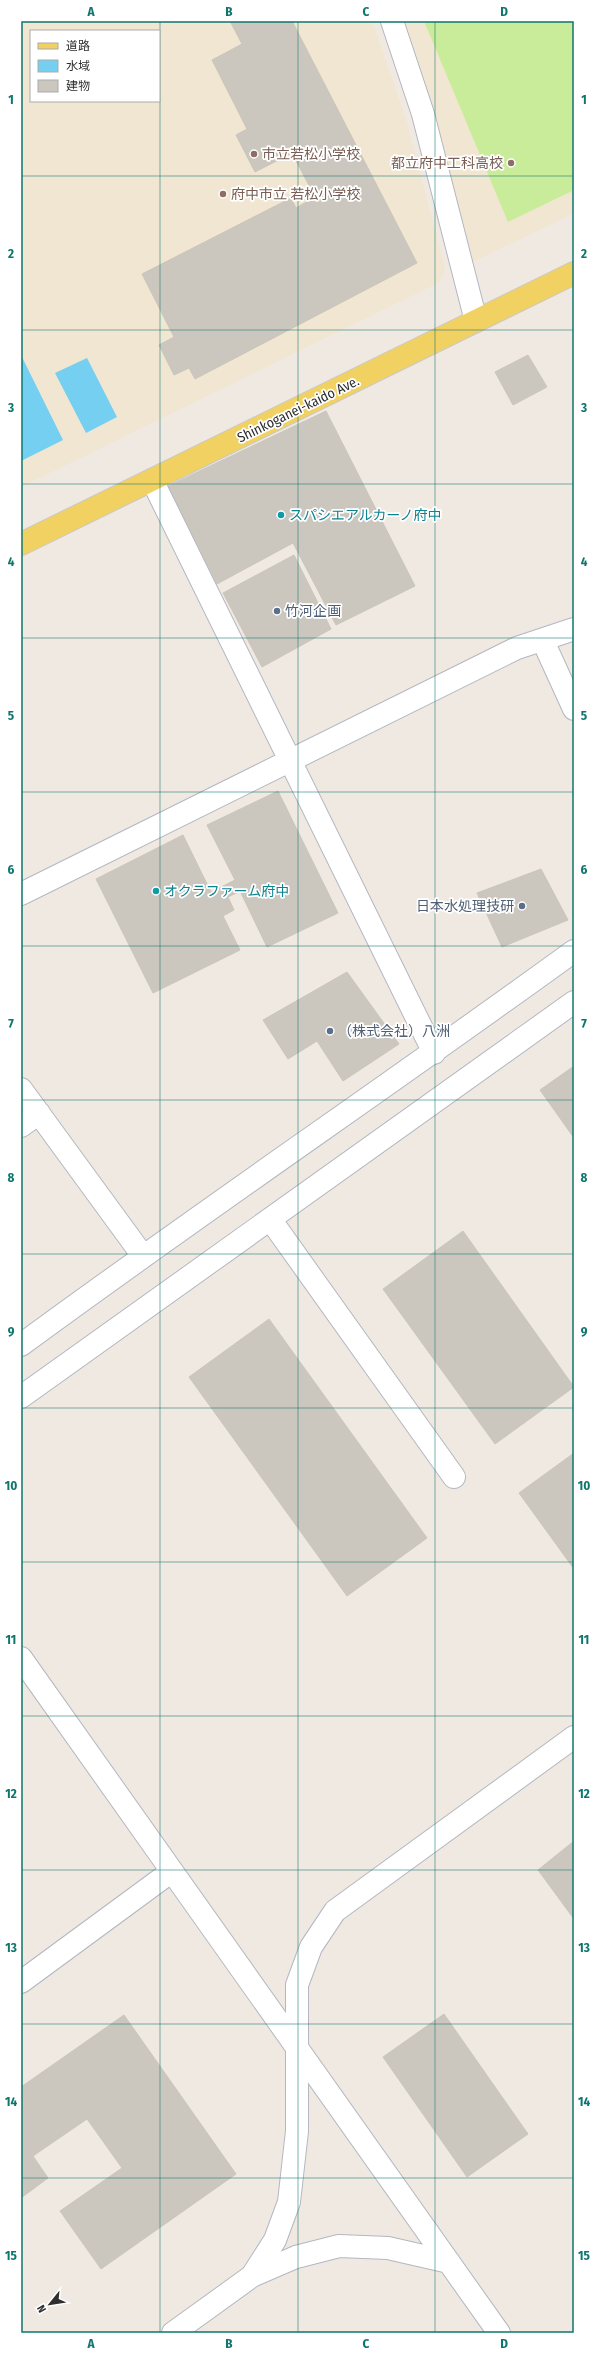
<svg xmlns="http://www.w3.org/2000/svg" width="595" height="2354" font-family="'Fira Sans Condensed','Noto Sans JP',sans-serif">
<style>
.education{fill:#f0e6d1;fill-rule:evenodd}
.pitch{fill:#c9ec9a}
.water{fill:#75cff0}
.building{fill:#cbc7bf;stroke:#cbc5ba}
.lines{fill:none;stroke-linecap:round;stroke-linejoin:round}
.minor-casing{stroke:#b4b7c1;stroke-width:24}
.major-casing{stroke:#c9c9c9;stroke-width:24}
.minor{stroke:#fff;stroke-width:22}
.major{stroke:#f2d163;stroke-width:22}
.grid{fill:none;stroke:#0f766e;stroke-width:1;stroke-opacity:0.55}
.education-dot{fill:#8d6e63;stroke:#fff;stroke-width:1.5}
.culture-dot{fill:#0f9aa8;stroke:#fff;stroke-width:1.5}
.service-dot{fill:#5c6f8a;stroke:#fff;stroke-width:1.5}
.labels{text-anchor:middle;stroke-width:3.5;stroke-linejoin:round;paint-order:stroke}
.education-label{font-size:14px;fill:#785e54;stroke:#fff;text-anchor:start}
.street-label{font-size:14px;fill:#2e2e2e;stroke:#fff}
.culture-label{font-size:14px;fill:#0d838f;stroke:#fff;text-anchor:start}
.service-label{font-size:14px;fill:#4e5e75;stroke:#fff;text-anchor:start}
.neatline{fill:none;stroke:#0f766e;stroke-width:1.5}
.grid-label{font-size:13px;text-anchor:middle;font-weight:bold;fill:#0f766e}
</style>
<rect width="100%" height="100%" fill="#efe9e1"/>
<!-- education -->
<path class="education" d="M21,21H372L406,120L445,268L440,282L21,487ZM31,31H159V101H31Z
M402,21H574V213L473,262L434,113Z"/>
<!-- pitch -->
<path class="pitch" d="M424,21H574V190L508,222Z"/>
<!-- water -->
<path class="water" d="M21,355L63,440L21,461Z
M87,358L117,417L86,433L55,373Z"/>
<!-- building -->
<path class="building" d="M230,21H292L417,263L195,379L189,368L174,375L159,345L174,337L142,274L291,198L296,208L315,197L292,153L255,172L236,135L247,129L212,60L242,44Z
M528,355L547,387L513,405L495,372Z
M326,411L415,586L336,625L293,543L217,584L168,486Z
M294,555L331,629L262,667L223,593Z
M278,791L338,913L267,947L240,891L228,897L234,910L223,916L240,950L153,993L96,879L183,835L211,892L235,880L207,825Z
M541,869L568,920L502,947L477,893Z
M347,972L399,1044L343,1081L317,1041L288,1059L263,1020Z
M574,1066V1138L540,1090Z
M463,1231L574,1387L495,1444L383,1289Z
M269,1319L427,1538L347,1596L189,1377Z
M574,1453V1569L519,1493Z
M574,1841V1919L538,1870Z
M444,2014L528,2134L467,2177L383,2057Z
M124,2015L236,2174L101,2269L60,2211L122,2168L87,2119L33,2156L48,2178L21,2198V2087Z"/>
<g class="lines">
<!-- minor casing -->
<g class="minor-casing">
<path id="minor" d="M392,21L423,114L476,321
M152,480L434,1053
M543,641L574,709
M21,894L517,648L574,629
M21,1089L143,1256
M21,1126L39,1113
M270,1219L454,1477
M21,1345C203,1211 391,1084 574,951
M21,1397L574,1002
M21,1658L499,2333
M21,1982L172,1871
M252,2276L275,2240L289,2202L297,2131V1985L311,1947L335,1911L574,1737
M173,2333L252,2276L296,2257L339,2246L388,2248L449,2262"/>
</g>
<!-- major casing -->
<g class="major-casing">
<path id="major" d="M21,544L574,273"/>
</g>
<!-- minor -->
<use href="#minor" class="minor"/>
<!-- major -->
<use href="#major" class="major"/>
</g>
<!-- grid -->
<path class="grid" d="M160,21V2333M298,21V2333M435,21V2333M21,176H574M21,330H574M21,484H574M21,638H574M21,792H574M21,946H574M21,1100H574M21,1254H574M21,1408H574M21,1562H574M21,1716H574M21,1870H574M21,2024H574M21,2178H574"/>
<!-- markers -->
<g class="education-dot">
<circle cx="254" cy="154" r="4"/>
<circle cx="511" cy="163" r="4"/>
<circle cx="223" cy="194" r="4"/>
</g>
<g class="culture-dot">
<circle cx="281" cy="515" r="4"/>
<circle cx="156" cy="891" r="4"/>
</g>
<g class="service-dot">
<circle cx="277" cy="611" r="4"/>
<circle cx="522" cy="906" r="4"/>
<circle cx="330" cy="1031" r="4"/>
</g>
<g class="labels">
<!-- education labels -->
<g class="education-label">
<text x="262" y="159">市立若松小学校</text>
<text x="503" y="168" text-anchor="end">都立府中工科高校</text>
<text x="231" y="199">府中市立 若松小学校</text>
</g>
<!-- street labels -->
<g class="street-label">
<text transform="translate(298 409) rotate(-26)" y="5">Shinkoganei-kaido Ave.</text>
</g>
<!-- culture labels -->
<g class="culture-label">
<text x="289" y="520">スパシエアルカーノ府中</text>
<text x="164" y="896">オクラファーム府中</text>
</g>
<!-- service labels -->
<g class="service-label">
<text x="285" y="616">竹河企画</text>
<text x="514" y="911" text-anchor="end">日本水処理技研</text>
<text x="338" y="1036">（株式会社）八洲</text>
</g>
</g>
<!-- border -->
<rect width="595" height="2354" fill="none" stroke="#ffffff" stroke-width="44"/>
<!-- legend -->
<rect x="30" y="30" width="130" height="72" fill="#ffffff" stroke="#ababab"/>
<rect x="38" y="43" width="20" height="6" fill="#f2d163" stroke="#ababab"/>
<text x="66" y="50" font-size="12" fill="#2e2e2e">道路</text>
<rect x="38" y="60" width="20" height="12" fill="#75cff0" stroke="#ababab"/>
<text x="66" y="70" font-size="12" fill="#2e2e2e">水域</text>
<rect x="38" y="80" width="20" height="12" fill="#cbc7bf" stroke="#ababab"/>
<text x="66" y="90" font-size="12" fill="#2e2e2e">建物</text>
<!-- north arrow -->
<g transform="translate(50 2304) rotate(240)" stroke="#ffffff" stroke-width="3" paint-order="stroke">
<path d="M0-3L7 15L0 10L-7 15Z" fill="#2e2e2e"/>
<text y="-6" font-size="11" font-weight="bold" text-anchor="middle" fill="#2e2e2e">N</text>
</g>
<rect x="22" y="22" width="551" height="2310" class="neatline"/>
<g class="grid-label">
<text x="91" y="16">A</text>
<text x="229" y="16">B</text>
<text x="366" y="16">C</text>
<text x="504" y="16">D</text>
<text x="11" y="104">1</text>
<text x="584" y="104">1</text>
<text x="11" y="258">2</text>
<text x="584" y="258">2</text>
<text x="11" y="412">3</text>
<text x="584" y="412">3</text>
<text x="11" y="566">4</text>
<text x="584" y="566">4</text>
<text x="11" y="720">5</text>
<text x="584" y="720">5</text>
<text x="11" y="874">6</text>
<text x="584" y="874">6</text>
<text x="11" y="1028">7</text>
<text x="584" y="1028">7</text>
<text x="11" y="1182">8</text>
<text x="584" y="1182">8</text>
<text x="11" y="1336">9</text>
<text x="584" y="1336">9</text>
<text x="11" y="1490">10</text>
<text x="584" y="1490">10</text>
<text x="11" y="1644">11</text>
<text x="584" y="1644">11</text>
<text x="11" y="1798">12</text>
<text x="584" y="1798">12</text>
<text x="11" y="1952">13</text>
<text x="584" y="1952">13</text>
<text x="11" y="2106">14</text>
<text x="584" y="2106">14</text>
<text x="11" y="2260">15</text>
<text x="584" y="2260">15</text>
<text x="91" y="2348">A</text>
<text x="229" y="2348">B</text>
<text x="366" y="2348">C</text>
<text x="504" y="2348">D</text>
</g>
</svg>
